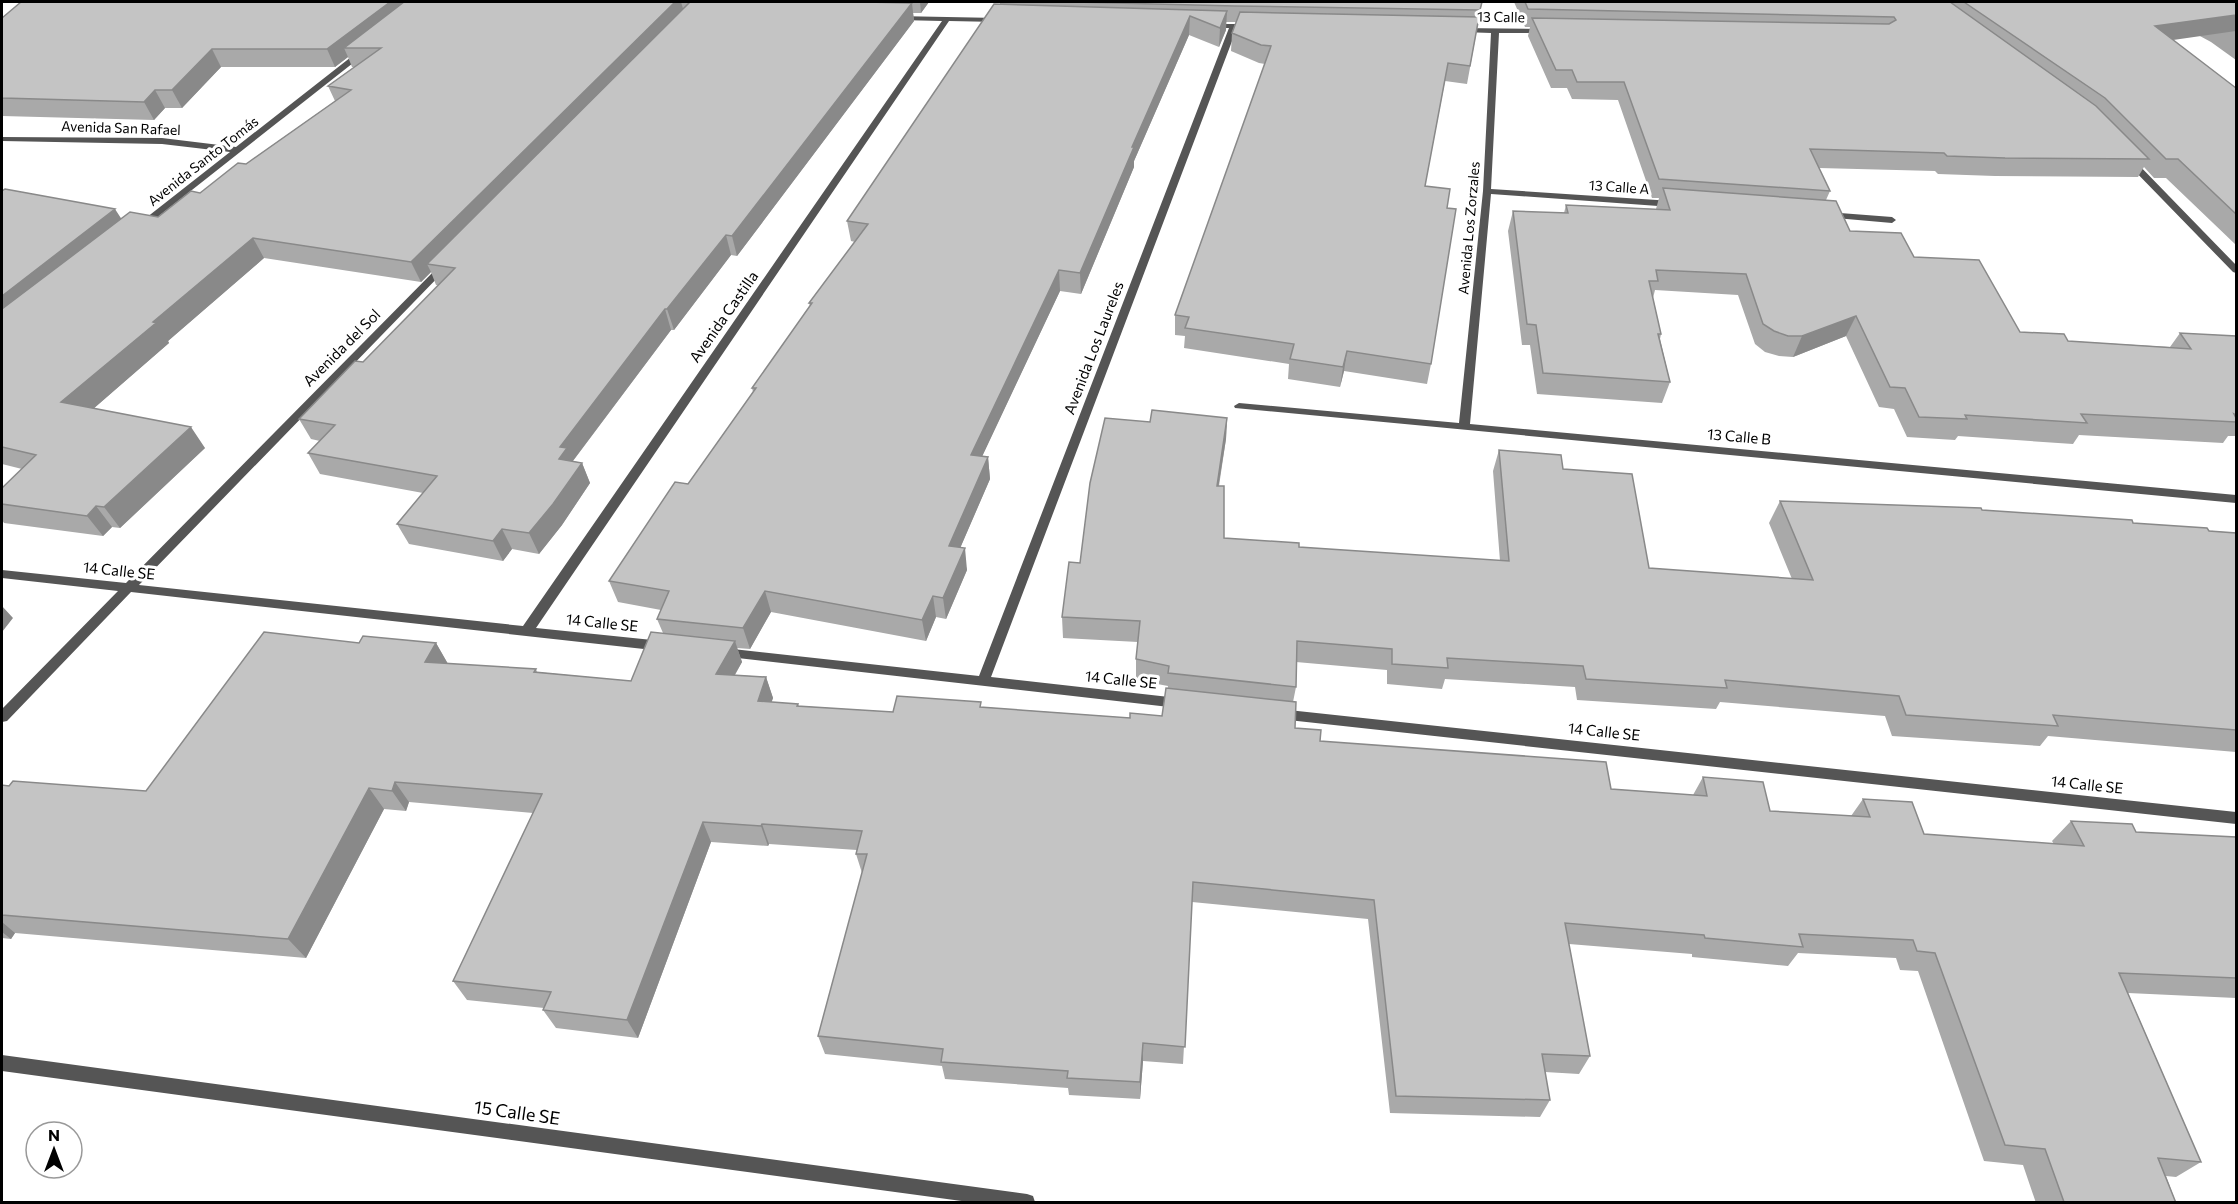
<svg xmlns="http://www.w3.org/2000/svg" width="2238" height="1204" font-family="Commissioner,sans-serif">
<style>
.water{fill:#a3a3a3}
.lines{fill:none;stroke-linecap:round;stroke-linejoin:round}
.street{fill:#555;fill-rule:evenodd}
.wall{fill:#a9a9a9}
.shaded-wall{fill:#898989}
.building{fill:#c4c4c4;stroke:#898989;stroke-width:1.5}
.labels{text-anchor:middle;stroke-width:6;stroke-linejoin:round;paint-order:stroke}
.far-street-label{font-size:14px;fill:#000;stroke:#fff}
.street-label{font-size:15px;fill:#000;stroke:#fff}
.near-street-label{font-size:18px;fill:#000;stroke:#fff}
</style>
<rect width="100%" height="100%" fill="#fff"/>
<!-- water -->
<path class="water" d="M2137,2L2236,25V60L2211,42Z"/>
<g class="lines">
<!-- street -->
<path class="street" d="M896,16L998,18L1002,20L998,22L949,21L536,628L662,641L666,643L668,646L666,649L662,651L131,592L7,721L2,722V709L118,591L2,578V570L126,583L440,265L443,264L448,267L446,269L139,585L523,626L942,21L899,20L895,18Z
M1208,24H1250L1254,26L1250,28H1237L991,677L1178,698L1183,699L1184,703L1183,707L1178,708L720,656L718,653L720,650L724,648L979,676L1229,28H1208Z
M1459,28L1544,29L1548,31L1544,33H1499L1491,189L1672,201L1676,204L1672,207L1491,194L1470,424L2236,495V503L1235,408L1234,406L1239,403L1459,423L1483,191L1491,33L1462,32L1458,30Z
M360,50L367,52L145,227L142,228L137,225L230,152L162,144L2,141V137L162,138L236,147Z
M2128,160H2134L2236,265V273L2233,272L2128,164Z
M1827,212L1892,217L1896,220L1892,223L1824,217V213Z
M1279,709L2236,812V824L1279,719L1274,718L1273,714L1274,710Z
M2,1055L1027,1194L1033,1196L1035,1202H969L2,1071Z"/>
</g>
<!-- wall -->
<path class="wall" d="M21,2H929L921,13H913L914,21L737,256L731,255L674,330H671L573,461L582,463L590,483L562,525L539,554L512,549L503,561L409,544L397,524L423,493L320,474L308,453L320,441L311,439L299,419L363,362L439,285H436L431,272L421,282L264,258L168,341L169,343L94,408L205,448L120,528L112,527L103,536L4,523L2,520V488L22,469L2,464V191L121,218L158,217L200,193L246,164L335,101L328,86L354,67H352L348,57L335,67H221L182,108H165L154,120L2,116V18Z
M1000,2H1482L1467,84L1445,81L1425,186L1447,208L1431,364L1427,384L1344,371L1340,387L1288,379L1289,364L1184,348L1185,336L1175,335V315L1265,64L1259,63L1231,51L1232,33L1236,22H1226V30L1219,47L1189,35L1134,161V167L1081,294L1060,291L982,456L988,457L990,479L960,548L967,570L946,619L936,617L926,641L771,612L750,649L737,648L742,662L735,675L766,677L773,698L771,702L798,704L799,706L893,712L982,707L1130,718L1162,716L1168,686L1136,680V659L1138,642L1063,638L1062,617L1080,563L1150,422L1227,418L1226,439L1219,486L1224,538L1299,547L1500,561L1493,471L1499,450L1563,469L1649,568L1792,579L1769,523L1780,501L1982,510L2236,533V752L2048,736L2040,746L1892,736L1885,716L1720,702L1716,709L1577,700L1575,687L1445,679L1442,689L1387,684V670L1296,662V687L1293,702L1295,728L1320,741L1611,789L1693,795L1703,777L1770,811L1851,816L1863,799L1924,834L2054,844L2052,841L2071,821L2136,832L2236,837V998L2128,993L2201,1162L2176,1177L2166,1176L2176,1203H2036L2023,1165L1984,1161L1918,971L1900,970L1896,958L1798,953L1788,966L1692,957V954L1569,944L1590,1056L1579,1074L1545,1072L1550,1100L1540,1117L1390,1113L1368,919L1192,902L1183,1064L1143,1061L1140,1099L1069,1095L1068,1088L945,1079L942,1066L825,1054L818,1036L862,873L856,854L857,850L769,844L768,846L711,842L638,1038L556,1028L543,1010L544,1008L467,1000L453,981L533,813L409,802L406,811L384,809L306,958L15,933L11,939L2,938V785L146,791L359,643H436L448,664L536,669L537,672L631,681L663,633L657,619L661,610L618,602L609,581L688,484L753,392L752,388L810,306L809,303L855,242L851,241L847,221L1000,5Z
M1514,2H2236L2173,40L2236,88V245L2166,178H2154L2144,167L2138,177L1995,176L1938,174L1935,171L1819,168L1830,191L1826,200L1850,231L1914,257L2020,332L2068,341L2170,347L2180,333L2236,336V436H2228L2223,443L2079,435L2073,444L1958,436L1955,440L1907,437L1894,409L1879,407L1846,336L1793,357L1779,356L1765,352L1755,344L1738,295L1655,290L1653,298L1661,334L1660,339L1670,382L1662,403L1537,394L1530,345H1522L1508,231L1513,211L1564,213L1566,205L1656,209L1659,198H1652L1618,100L1572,99L1567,88H1551L1528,36L1530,27H1525Z"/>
<!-- shaded-wall -->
<path class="shaded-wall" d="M390,2H404L344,48L348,57L335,67L327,49Z
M675,2H681L685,15L427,264L431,272L421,282L411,262Z
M920,2H929L921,13Z
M912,3L914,21L737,256L732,236Z
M1227,11L1226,30L1219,47L1220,28Z
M2236,15V31L2145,44L2155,26Z
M1190,16L1189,35L1134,161V167L1081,294L1080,273L1132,147Z
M212,49L221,67L182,108L172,90Z
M155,90L165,108L154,120L144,102Z
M115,209L128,229L2,329V296Z
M726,235L731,255L674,330L667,309Z
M253,238L264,258L168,341L169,343L77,423L61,402L153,322Z
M1059,270L1060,291L973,476L971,455Z
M665,309L671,330L572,462L559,459L560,447Z
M1856,316L1846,336L1793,357L1802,336Z
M1347,351L1344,371L1340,387L1343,367Z
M1227,418L1226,439L1215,507L1217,486Z
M191,427L205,448L120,528L104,507Z
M988,457L990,479L952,567L949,546Z
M582,463L590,483L562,525L539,554L529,533Z
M96,506L112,527L103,536L87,516Z
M502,529L512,549L503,561L493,541Z
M965,548L967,570L946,619L943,598Z
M765,591L771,612L750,649L743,628Z
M933,596L936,617L926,641L922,620Z
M2,606L13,618L2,632Z
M735,641L742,662L723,695L716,674Z
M436,643L448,664L425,662Z
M766,677L773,698L765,722L758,701Z
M395,782L409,802L406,811L392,791Z
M369,788L384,809L306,958L288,939Z
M703,822L711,842L638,1038L627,1020Z
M762,824L769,844L768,846L761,826Z
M2,922L15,933L11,939L2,932Z
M1143,1043V1061L1140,1099V1082Z"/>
<!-- building -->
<path class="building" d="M21,2H390L327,49H212L172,90H155L144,102L2,98V18Z
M404,2H675L411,262L253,238L153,322L156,323L61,402L191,427L104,507L96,506L87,516L2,504V488L36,455L2,447V309L130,212L158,217L191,191L200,193L238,163L246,164L351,90L328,86L381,48H344Z
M690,2H864L912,3L732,236L726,235L667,309H665L560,447L567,448L559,459L582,463L553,504L529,533L502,529L493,541L397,524L437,476L308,453L335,425L299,419L355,361L363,362L455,268L427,264Z
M1074,2H1482L1480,10L1235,6Z
M1525,2H1950L2096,106L2149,159L2005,158L1947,156L1944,153L1810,149L1830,191L1659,179L1624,82H1577L1572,70H1556L1532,18L1889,24L1896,20L1894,17L1528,9Z
M1964,2H2236V15L2155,26L2236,88V214L2178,159H2166L2105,98Z
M994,4L1227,11L1220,28L1190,16L1132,147H1134L1080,273L1059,270L1012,369L971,455L988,457L949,546L965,548L943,598L933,596L922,620L765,591L743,628L657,619L669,591L609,581L675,482L688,484L756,388H752L812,303H809L868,224L847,221Z
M1240,12L1479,17L1470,66L1448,63L1425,186L1450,189L1447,208L1456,209L1431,364L1347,351L1343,367L1290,359L1294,344L1185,328L1189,317L1175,315L1271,46L1261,45L1232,33Z
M1663,188L1836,201L1850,231L1901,233L1914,257L1979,260L2020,332L2064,334L2068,341L2191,349L2180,333L2236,336V415L2234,414L2236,418V422L2081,414L2087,423L1965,415L1967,419L1919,417L1905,388L1890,387L1856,316L1802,336H1788L1774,331L1763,324L1746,274L1656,270L1658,281H1649L1661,334H1658L1670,382L1543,373L1536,325L1527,324L1513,211L1568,213L1566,205L1670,210Z
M5,189L115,209L2,296V191Z
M1152,410L1227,418L1217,486H1224V538L1299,543V547L1509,561L1499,450L1561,455L1563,469L1632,474L1649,568L1813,580L1780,501L1981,508L1982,510L2132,520L2133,523L2207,528L2209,531L2236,533V730L2053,715L2058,726L1906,715L1899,696L1725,680L1727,688L1586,679L1583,666L1447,658L1448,668L1392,664V649L1297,641L1296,687L1168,673L1169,666L1136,659L1140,621L1062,617L1069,562L1080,563L1090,483L1105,418L1150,422Z
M264,632L359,643L363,636L436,643L425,662L536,669L534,672L631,681L651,632L735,641L716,674L766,677L758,701L798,704L797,706L893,712L897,696L981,702L980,707L1130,718V713L1162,716L1166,688L1296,702L1295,728L1321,730L1320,741L1606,762L1611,789L1707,796L1703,777L1763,782L1770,811L1870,817L1863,799L1912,802L1924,834L2084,846L2071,821L2132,824L2136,832L2236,837V978L2119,973L2201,1162L2158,1158L2176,1203H2077L2064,1202L2045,1149L2005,1145L1935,953L1917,951L1913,940L1799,934L1803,947L1705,938L1704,935L1565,923L1590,1056L1542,1054L1550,1100L1396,1096L1374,900L1193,882L1185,1047L1143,1043L1140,1082L1067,1078L1068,1071L941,1062L943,1049L818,1036L867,854H856L862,831L762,824L761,826L703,822L627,1020L543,1010L551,992L453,981L542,794L395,782L392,791L369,788L288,939L2,915V785L9,786L13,781L146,791Z"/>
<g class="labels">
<!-- far-street labels -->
<g class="far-street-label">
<text transform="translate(1501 17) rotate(1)" y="5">13 Calle</text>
<text transform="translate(121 128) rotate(2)" y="5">Avenida San Rafael</text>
<text transform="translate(203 161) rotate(-38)" y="5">Avenida Santo Tomás</text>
<text transform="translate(1619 187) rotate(4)" y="5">13 Calle A</text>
<text transform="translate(1469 228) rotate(-85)" y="5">Avenida Los Zorzales</text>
</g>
<!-- street labels -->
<g class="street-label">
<text transform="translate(724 317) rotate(-55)" y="5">Avenida Castilla</text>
<text transform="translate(342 348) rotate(-45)" y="5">Avenida del Sol</text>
<text transform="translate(1094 348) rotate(-69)" y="5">Avenida Los Laureles</text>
<text transform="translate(1739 437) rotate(5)" y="5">13 Calle B</text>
<text transform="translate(119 571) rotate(6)" y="5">14 Calle SE</text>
<text transform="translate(602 623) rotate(6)" y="5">14 Calle SE</text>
<text transform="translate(1121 680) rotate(6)" y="5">14 Calle SE</text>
<text transform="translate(1604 732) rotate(6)" y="5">14 Calle SE</text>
<text transform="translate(2087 785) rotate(6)" y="5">14 Calle SE</text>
</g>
<!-- near-street labels -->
<g class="near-street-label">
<text transform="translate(517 1113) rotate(8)" y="6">15 Calle SE</text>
</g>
</g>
<!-- border -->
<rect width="2238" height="1204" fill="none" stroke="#000000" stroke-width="6"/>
<!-- north arrow -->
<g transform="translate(54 1150)"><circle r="28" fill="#ffffff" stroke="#999999" stroke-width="1.5"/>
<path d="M0-4.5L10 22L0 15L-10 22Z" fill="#000000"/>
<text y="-9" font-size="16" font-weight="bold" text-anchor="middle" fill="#000000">N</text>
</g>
</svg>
